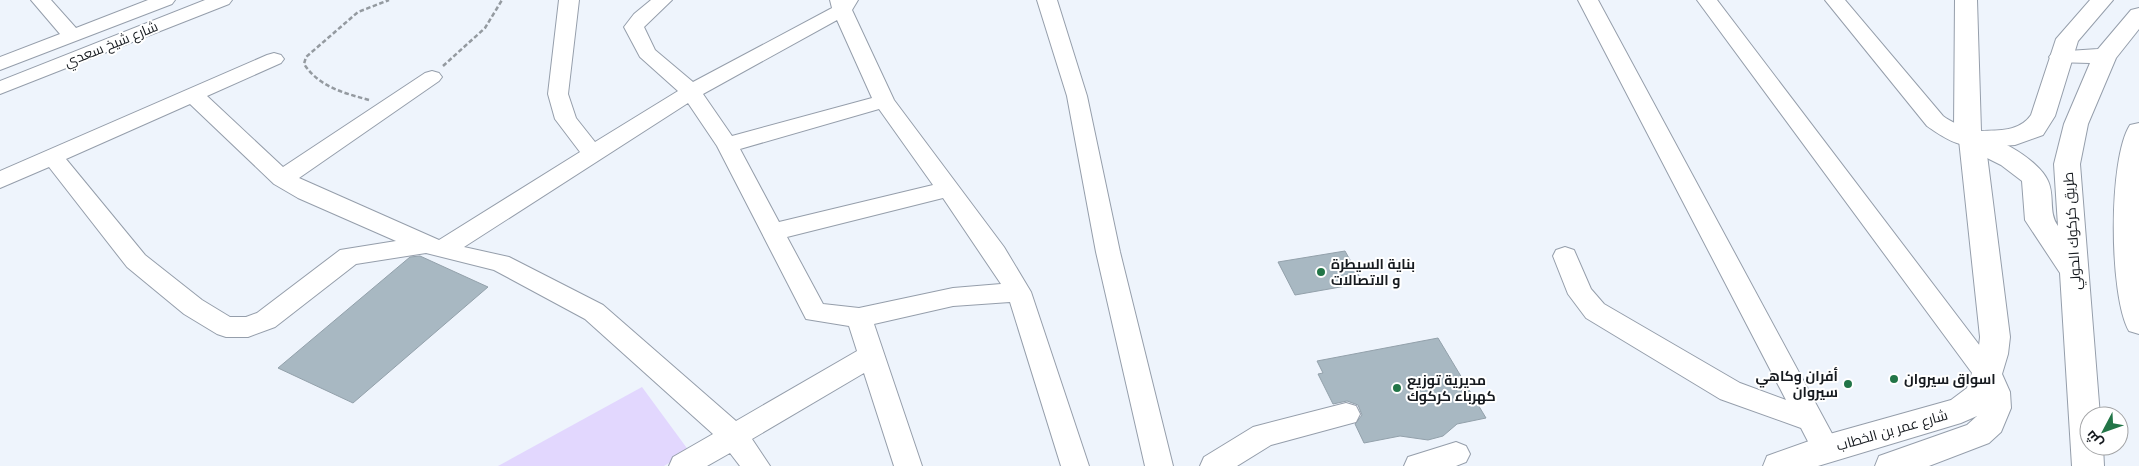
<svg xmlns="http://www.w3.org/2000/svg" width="2139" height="466" font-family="'Space Grotesk',Cairo,sans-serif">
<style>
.green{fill:#e2d7fe}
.building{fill:#a8b8c2;stroke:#93a1ab}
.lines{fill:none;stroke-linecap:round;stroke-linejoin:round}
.minor-casing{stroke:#959eab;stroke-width:2}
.major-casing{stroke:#959eab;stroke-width:2}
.highway-casing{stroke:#959eab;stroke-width:2}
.path{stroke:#949aa0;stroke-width:2.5;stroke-dasharray:4.5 2.5;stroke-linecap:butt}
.minor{fill:#fff;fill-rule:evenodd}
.major{fill:#fff;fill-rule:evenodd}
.highway{fill:#fff;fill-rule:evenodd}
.poi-dot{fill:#227547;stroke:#fff;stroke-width:2}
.labels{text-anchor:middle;stroke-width:4;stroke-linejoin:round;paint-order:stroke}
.street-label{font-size:14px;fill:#161a1f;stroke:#fff}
.poi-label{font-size:14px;font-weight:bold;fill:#161a1f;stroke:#fff;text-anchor:start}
</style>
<rect width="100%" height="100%" fill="#eef4fc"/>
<!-- green -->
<path class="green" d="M642,387L689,451L664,466H498Z"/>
<!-- building -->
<path class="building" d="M1345,251L1363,283L1295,295L1278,262Z
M420,256L488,287L353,403L278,368L410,257Z
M1438,338L1486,418L1457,424L1443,436L1428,440L1400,436L1364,443L1355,424L1362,415L1358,405L1347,401L1333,404L1318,374L1323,373L1317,361Z"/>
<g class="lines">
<!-- minor casing -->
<g class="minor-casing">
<path id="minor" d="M31,0H51L76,28L148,0H175L172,4L0,70V57L60,34Z
M205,0H232L229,4L0,94V81Z
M559,0H579L568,94L576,118L595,142L678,91L640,57L624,27L634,14L651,0H672L644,27L655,50L693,82L832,8L830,0H858L852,10L894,100L1004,247L1031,292L1089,466H1061L1010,302L953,306L874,324L922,466H894L864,373L752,439L770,466H740L730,453L707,466H669L673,457L713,434L585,319L494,270L426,253L356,264L275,327L248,337H226L217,334L184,314L127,267L49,167L0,188V171L267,55L274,53L281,55L284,59L281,63L207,96L283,167L425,73L432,71L439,73L442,77L439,81L299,178L439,240L580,152L555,119L548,94ZM837,20L872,98L732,136L703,94ZM688,103L717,146L806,319L849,326L857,351L736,421L603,305L509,257L464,247ZM190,104L274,184L298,198L396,241L340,250L257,313L246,317H230L202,300L145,255L66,159ZM879,109L933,185L779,222L740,149ZM943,198L1001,284L953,288L859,308L823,304L787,237Z
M1037,0H1057L1087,96L1120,252L1173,466H1145L1096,252L1067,96Z
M1578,0H1598L1836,441L1840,449L1836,457L1826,461L1816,457L1801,428L1720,399L1586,318L1568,294L1553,256L1556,250L1565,247L1574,250L1591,289L1604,304L1740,383L1786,400Z
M1697,0H1717L1996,367L2000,374L1996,381L1987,385L1978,381Z
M1825,0H1845L1943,116C1953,124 1978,132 1983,140L1980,145C1962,150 1941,136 1927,126Z
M1346,403L1356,406L1360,414L1356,422L1271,445L1237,466H1200L1204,457L1253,427Z
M1456,442L1466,446L1470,454L1466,462L1456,466H1404L1408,457Z"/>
</g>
<!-- major casing -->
<g class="major-casing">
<path id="major" d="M1955,0H1977L1981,131C1999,130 2019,132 2031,115L2056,39L2090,0H2113L2078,41L2055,116L2043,135L2015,145L1986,147L2010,337L2008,354L2002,374L2010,392L2011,408L2001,432L1989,443L1929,466H1875L1879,456L1967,425L1977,416L1961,423L1818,466H1763L1767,456L1826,435L1951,400L1967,388L1978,354L1980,337L1959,140L1954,129Z"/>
</g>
<!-- highway casing -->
<g class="highway-casing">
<path id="highway" d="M2139,8V29L2116,58L2088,124L2080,164L2100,416H2089V446H2103L2104,466H2072L2060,273L2025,220L2022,181L2001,165L1963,146L1959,140L1963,134C1986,128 2039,159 2048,181C2055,196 2048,212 2058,226L2054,164L2064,124L2090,63L2053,62L2049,57L2053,52L2098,49L2131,10Z
M2139,123V334L2129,331C2109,296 2108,159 2130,125Z"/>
</g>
<!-- path -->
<path class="path" d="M443,66L485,28L502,0
M369,100C344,93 319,87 304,64L306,57L358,12L389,0"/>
<!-- minor -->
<use href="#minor" class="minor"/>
<!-- major -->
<use href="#major" class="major"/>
<!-- highway -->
<use href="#highway" class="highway"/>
</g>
<!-- markers -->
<g class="poi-dot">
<circle cx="1321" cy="272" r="5"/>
<circle cx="1894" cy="379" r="5"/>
<circle cx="1848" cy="384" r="5"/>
<circle cx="1397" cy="388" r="5"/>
</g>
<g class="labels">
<!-- street labels -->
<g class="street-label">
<text transform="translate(111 44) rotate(-22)" y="5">شارع شيخ سعدي</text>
<text transform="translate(2072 231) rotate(-94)" y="5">طريق كركوك الحولي</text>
<text transform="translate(1892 430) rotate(-16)" y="5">شارع عمر بن الخطاب</text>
</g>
<!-- poi labels -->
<g class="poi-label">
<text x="1331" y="269">بناية السيطرة<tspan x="1331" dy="16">و الاتصالات</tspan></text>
<text x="1838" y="381" text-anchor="end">أفران وكاهي<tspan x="1838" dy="16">سيروان</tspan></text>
<text x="1904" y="384">اسواق سيروان</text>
<text x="1407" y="385">مديرية توزيع<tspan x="1407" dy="16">كهرباء كركوك</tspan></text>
</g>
</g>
<!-- north arrow -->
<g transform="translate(2104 431) rotate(229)"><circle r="24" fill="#ffffff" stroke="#a2a3a5"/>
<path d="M0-4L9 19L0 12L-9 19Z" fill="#227547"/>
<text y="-8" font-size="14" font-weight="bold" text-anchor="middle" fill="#161a1f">ش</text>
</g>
</svg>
